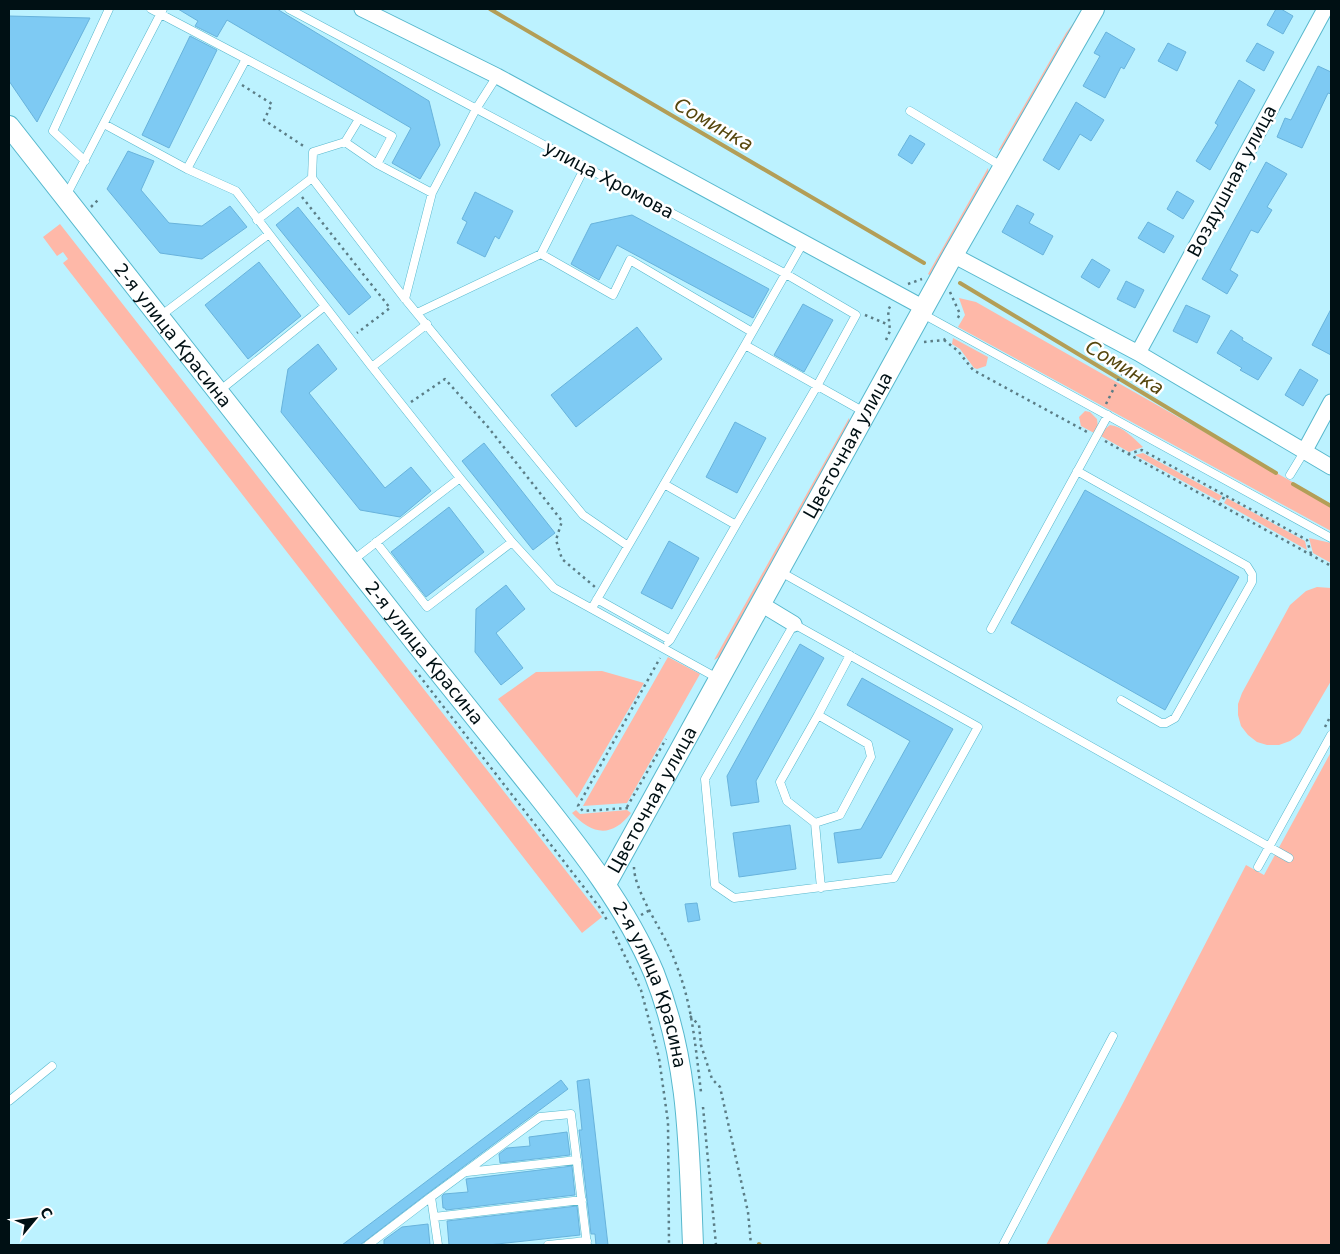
<svg xmlns="http://www.w3.org/2000/svg" width="1340" height="1254" font-family="'DejaVu Sans',sans-serif">
<style>
.green{fill:#feb8a8}
.lines{fill:none;stroke-linecap:round;stroke-linejoin:round}
.stream{stroke:#b39e57;stroke-width:4}
.building{fill:#7ecaf3;stroke:#68b3dc}
.lane-casing{stroke:#57b8cd;stroke-width:9}
.street-casing{stroke:#57b8cd;stroke-width:17}
.secondary-casing{stroke:#57b8cd;stroke-width:22}
.path{stroke:#5b7d86;stroke-width:2.5;stroke-dasharray:2.5 4;stroke-linecap:butt}
.lane{stroke:#fff;stroke-width:8}
.street{stroke:#fff;stroke-width:15}
.secondary{stroke:#fff;stroke-width:20}
.labels{text-anchor:middle;stroke-width:5;stroke-linejoin:round;paint-order:stroke}
.street-label{font-size:18px;fill:#001014;stroke:#fff}
.water-label{font-size:19px;font-style:italic;fill:#55460d;stroke:#fff}
</style>
<rect width="100%" height="100%" fill="#bcf2ff"/>
<!-- green -->
<path class="green" d="M1084,9L1005,146L998,151L1066,33Z
M988,168L989,176L932,277L928,274Z
M60,224L602,917L582,933L63,263L68,259L63,252L57,256L43,237Z
M959,298L976,302L1331,504V531L958,327L965,315Z
M953,338L988,357L986,366L977,369L974,368L960,349L952,344Z
M1085,411L1090,412L1097,419L1098,428L1094,433L1081,426L1079,417Z
M849,418L850,424L723,655L714,660Z
M1110,425C1123,426 1134,439 1143,447L1129,452L1101,436L1105,429Z
M1143,453L1222,496L1219,501L1135,455Z
M1227,498L1305,541L1307,550L1224,503Z
M1309,538L1331,543V563L1313,553Z
M1317,587L1331,588V681L1300,734L1290,741L1279,745H1267L1257,742L1248,735L1241,726L1238,715V704L1242,693L1290,605L1306,591Z
M668,657L700,674L627,803L583,806Z
M602,671L644,683L577,798L498,699L536,672Z
M1331,752V1245H1046L1122,1105L1246,865L1264,875Z
M576,810L580,814L627,810L631,813C612,838 592,835 572,813Z"/>
<g class="lines">
<!-- stream -->
<path class="stream" d="M490,9L924,263
M960,283L1276,473
M1293,484L1331,506
M759,1244L760,1245"/>
</g>
<!-- building -->
<path class="building" d="M178,9H277L429,101L440,145L420,179L392,163L411,128L227,20L217,37L195,26L198,21Z
M1276,9H1281L1293,16L1283,34L1267,25Z
M9,16L90,18L37,122L9,81Z
M1106,32L1135,49L1124,69L1121,67L1105,98L1083,86L1100,56L1094,53Z
M190,36L217,50L169,148L142,135Z
M1168,43L1186,52L1177,71L1158,61Z
M1257,43L1274,52L1264,71L1246,61Z
M1318,66L1331,72V94L1328,93L1302,148L1277,137L1285,118L1291,120Z
M1239,80L1255,90L1210,170L1196,161L1218,125L1215,123Z
M1076,102L1104,120L1091,141L1080,134L1059,170L1043,160Z
M910,135L925,144L912,164L898,155Z
M128,151L154,161L141,190L169,223L202,226L230,206L247,227L202,259L160,253L107,189Z
M1266,162L1287,174L1267,207L1272,210L1258,233L1251,230L1230,270L1238,275L1227,294L1202,279Z
M1177,191L1194,201L1183,219L1167,209Z
M475,192L513,211L499,239L495,236L485,257L457,243L467,222L462,219Z
M1017,205L1034,214L1029,223L1053,236L1043,255L1002,232Z
M298,207L371,297L349,315L276,225Z
M632,215L769,289L753,318L617,245L599,280L571,264L591,224Z
M1148,222L1174,236L1164,253L1138,238Z
M1092,259L1110,270L1099,288L1081,277Z
M259,262L301,316L248,359L205,305Z
M1126,281L1144,290L1135,308L1117,299Z
M803,304L833,320L804,372L774,355Z
M1186,305L1210,316L1197,343L1173,331Z
M1331,309V355L1312,345Z
M637,327L662,359L576,427L551,395Z
M1231,330L1243,338L1242,340L1272,358L1258,380L1240,370L1242,368L1217,353Z
M318,344L337,369L309,393L385,488L411,467L431,491L400,517L360,510L281,412L288,369Z
M1300,369L1318,380L1303,406L1285,395Z
M735,422L766,438L737,493L706,477Z
M484,443L555,533L533,550L462,461Z
M1085,490L1239,577L1165,710L1011,623Z
M449,507L484,552L426,597L391,552Z
M669,541L699,558L672,609L641,593Z
M506,585L525,609L496,633L523,668L501,685L475,652L476,609Z
M800,644L824,658L756,781L759,802L731,806L727,776Z
M862,678L953,729L881,858L838,863L834,833L861,829L910,741L847,705Z
M790,825L796,869L739,877L733,833Z
M697,903L700,920L688,922L685,904Z
M589,1079L608,1245H596L595,1234H591L579,1130H582L577,1081Z
M561,1080L568,1089L428,1193L360,1245H342Z
M567,1132L570,1155L500,1163L499,1154L507,1148L530,1146L529,1137Z
M572,1166L575,1195L446,1210L445,1208H443L442,1196L444,1194L468,1192L466,1179Z
M577,1206L580,1235L488,1245H449L447,1221Z
M428,1224L430,1245H384V1240L402,1227Z"/>
<g class="lines">
<!-- lane casing -->
<g class="lane-casing">
<path id="lane" d="M151,9L246,59
M289,9L786,274L856,315L817,386L736,525
M910,111L1003,167
M359,119L345,142L377,164
M104,124L187,169L246,59L392,136L377,164L432,193L476,109L497,76
M85,161L53,131L109,9
M585,167L541,254L613,295L630,260L752,332
M187,169L236,191L372,367L427,324
M312,178L313,152L345,142
M66,196L163,9
M257,220L312,178L405,299L583,515L628,546
M405,299L432,193
M417,313L541,254
M921,313L1331,538
M159,317L269,234
M745,345L866,413
M372,367L460,478L512,542L554,588L719,679
M218,392L325,306
M1077,471L1247,566L1252,574V582L1175,718L1166,723H1161L1121,700
M1290,475L1304,452
M664,484L736,525L670,640
M376,542L427,607L512,542
M352,561L460,478
M779,571L1289,858
M597,599L670,640L668,642
M592,608L745,345L803,243
M794,624L978,727L894,878L734,898L715,885L705,779Z
M991,629L1108,415
M815,823L787,801L780,782L818,715
M1258,867L1331,735
M821,888L815,823L840,815L871,757L868,744L818,715L850,655
M9,1101L52,1066
M467,1172L577,1160
M434,1217L582,1200
M368,1245L431,1197
M438,1245L431,1197L540,1117L571,1114L587,1245
M548,1245L587,1241
M1003,1245L1113,1036"/>
</g>
<!-- street casing -->
<g class="street-casing">
<path id="street" d="M362,9L497,76L924,308
M953,255L1138,353L1331,467
M1138,353L1325,9
M1304,452L1331,402
M761,604L794,624"/>
</g>
<!-- secondary casing -->
<g class="secondary-casing">
<g id="secondary">
<path id="s1" d="M9,126C144,300 281,473 418,646C456,693 494,740 532,788C578,846 625,904 654,973C690,1063 689,1150 693,1245"/>
<path id="s2" d="M606,884L953,255L1094,9"/>
</g>
</g>
<!-- path -->
<path class="path" d="M242,85L272,104L264,120L305,147
M302,197L390,308L357,333
M91,207L100,198
M908,284L922,279
M950,292L960,314L956,321
M865,315L889,325
M886,340L890,331L888,310L891,305
M944,340L958,351L973,370L1089,433
M924,342L944,340L947,336
M411,402L445,379L488,427L562,521L556,540L562,559L595,587
M1106,404L1119,378L1130,364
M1105,441L1331,566
M1128,454L1142,450L1307,540L1311,554
M1220,505L1225,495
M415,670L600,908L608,922
M1325,727L1331,715
M627,807L666,739
M628,808L583,811L578,806L660,658
M634,867C634,889 659,926 669,947C673,955 676,964 679,972C693,1010 696,1052 701,1092
M641,915L650,910
M613,931L641,990L659,1058L668,1122L669,1245
M690,1016L699,1025L701,1045L712,1079L720,1087L748,1212L751,1245
M703,1107L716,1245"/>
<!-- lane -->
<use href="#lane" class="lane"/>
<!-- street -->
<use href="#street" class="street"/>
<!-- secondary -->
<use href="#secondary" class="secondary"/>
</g>
<g class="labels">
<!-- street labels -->
<g class="street-label">
<text transform="translate(609 180) rotate(28)" y="6">улица Хромова</text>
<text transform="translate(1232 181) rotate(-62)" y="6">Воздушная улица</text>
<text dy="6" stroke="none"><textPath href="#s1" startOffset="266">2-я улица Красина</textPath></text>
<text dy="6" stroke="none"><textPath href="#s2" startOffset="501">Цветочная улица</textPath></text>
<text dy="6" stroke="none"><textPath href="#s1" startOffset="671">2-я улица Красина</textPath></text>
<text dy="6" stroke="none"><textPath href="#s2" startOffset="96">Цветочная улица</textPath></text>
<text dy="6" stroke="none"><textPath href="#s1" startOffset="1076">2-я улица Красина</textPath></text>
</g>
<!-- water labels -->
<g class="water-label">
<text transform="translate(714 124) rotate(30)" y="7">Соминка</text>
<text transform="translate(1125 367) rotate(31)" y="7">Соминка</text>
</g>
</g>
<!-- border -->
<rect width="1340" height="1254" fill="none" stroke="#001014" stroke-width="20"/>
<!-- north arrow -->
<g transform="translate(35 1219) rotate(61)" stroke="#ffffff" stroke-width="4" paint-order="stroke">
<path d="M0-4L9 19L0 12L-9 19Z" fill="#001014"/>
<text y="-8" font-size="14" font-weight="bold" text-anchor="middle" fill="#001014">С</text>
</g>
</svg>
